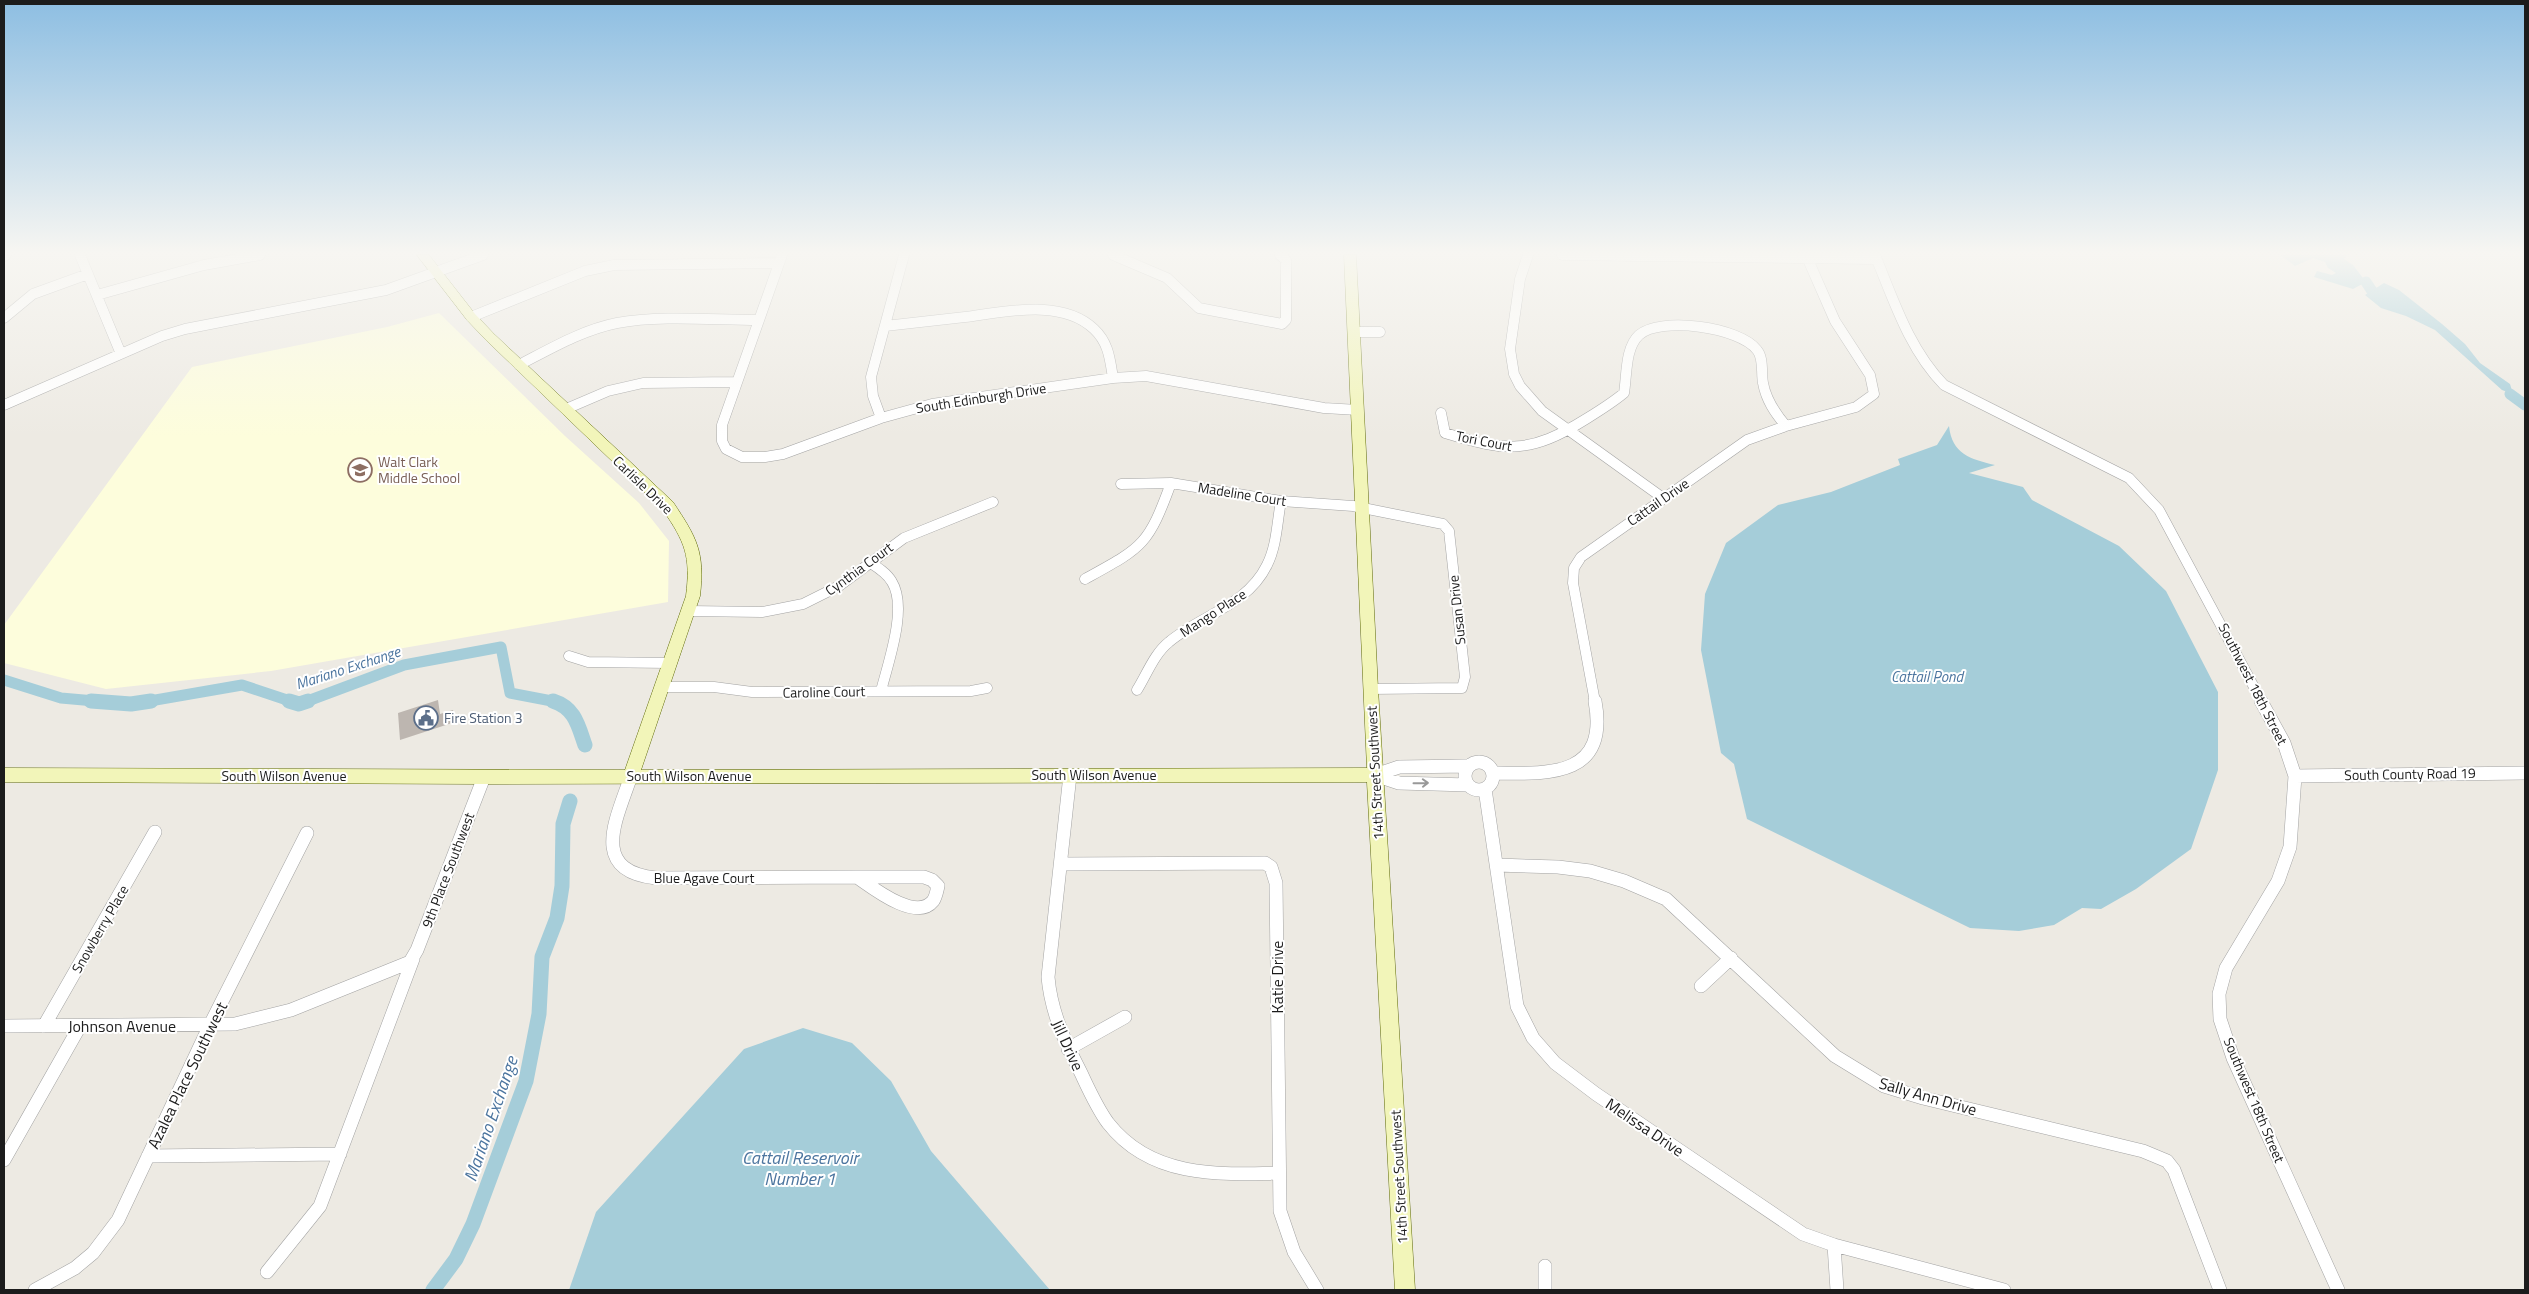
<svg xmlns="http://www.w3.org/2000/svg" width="2529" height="1294" font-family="'Titillium Web',sans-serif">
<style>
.education{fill:#fdfddc}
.water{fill:#a5cdd9}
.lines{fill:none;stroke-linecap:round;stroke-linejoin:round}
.canal-far1{stroke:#a5cdd9;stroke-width:11}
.canal{stroke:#a5cdd9;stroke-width:15}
.building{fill:#bdb6b0}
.street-far1-casing{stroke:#a3a3a3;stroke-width:11}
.street-casing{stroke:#a3a3a3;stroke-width:14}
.secondary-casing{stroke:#616c0b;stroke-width:1}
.street-far1{stroke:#fff;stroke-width:10}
.street{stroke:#fff;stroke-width:13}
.secondary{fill:#f2f5b9;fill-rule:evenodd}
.oneway{stroke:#999}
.labels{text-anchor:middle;stroke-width:4;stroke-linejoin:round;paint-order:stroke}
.street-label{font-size:14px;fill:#1c1c1c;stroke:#fff}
.education-label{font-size:14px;fill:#785e54;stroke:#fff;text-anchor:start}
.service-label{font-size:14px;fill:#4e5e75;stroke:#fff;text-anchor:start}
.water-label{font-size:15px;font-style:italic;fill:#4c759f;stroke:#fff}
.near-street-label{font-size:16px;fill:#1c1c1c;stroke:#fff}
.near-water-label{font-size:18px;font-style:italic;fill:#4c759f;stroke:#fff}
</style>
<rect width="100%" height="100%" fill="#edeae3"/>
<!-- education -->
<path class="education" d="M439,313L565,436L639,503L669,541L668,602L271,671L106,689L4,663V625L192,367L387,327Z"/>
<!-- water -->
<path class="water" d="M2281,255H2347L2344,259L2353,265L2366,282L2353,289L2314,277L2317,271L2332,275L2336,273L2328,268L2325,262L2313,258L2295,266Z
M2384,283L2399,290L2442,324L2465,344L2480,363L2510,384L2513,394L2502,390L2435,330L2406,316L2381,308L2365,295Z
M1949,426C1952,454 1970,459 1995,465L1969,473L2023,487L2032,500L2119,546L2166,591L2218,692V770L2191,849L2136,889L2101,909L2082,908L2054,925L2019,931L1970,928L1747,819L1734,764L1721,753L1701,650L1705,594L1726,543L1778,505L1831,492L1900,465L1898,459L1937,445Z
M803,1028L852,1043L891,1081L931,1151L1050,1290H569L596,1212L744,1049Z"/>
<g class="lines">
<!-- canal-far1 -->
<path class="canal-far1" d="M2366,282L2372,291
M2510,394L2525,405
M4,680L61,698L106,702
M144,702L242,685L293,702
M305,702L404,665L501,647L510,693L557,702"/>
<!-- canal -->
<path class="canal" d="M91,701L131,704L151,701
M289,701L299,704L308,701
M553,701C575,708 578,725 585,745
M433,1290L456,1259L473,1224L526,1081L539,1014L542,957L557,918L562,886L563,824L570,801"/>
</g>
<!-- building -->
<path class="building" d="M438,700L440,714L453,710L455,722L400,740L398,713Z"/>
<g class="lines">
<!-- street-far1 casing -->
<g class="street-far1-casing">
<path id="street-far1" d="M80,255L121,354
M782,255L722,425V441L726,449L742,457H765L783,454L881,418L932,404L1113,378L1146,376L1324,408L1358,410
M1113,255L1167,278L1199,308L1282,324L1286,320V260L1280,255
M1528,255L1520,279L1510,349L1514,374L1520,386L1542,411L1663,498
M1562,255L1876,259
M1875,255C1894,301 1909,349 1944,385L2129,478L2159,510L2262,702
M4,256L6,255
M97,295L204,265L260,255
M471,317L585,271L614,265L779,263
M4,318L33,294L88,274
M885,326C912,323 938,320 965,317C1004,312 1062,298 1094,329C1109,343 1110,360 1113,378
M1354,332H1380
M519,365C550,349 582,330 617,323C661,315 713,320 758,320
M4,405L162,336L185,329L386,290L483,255
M566,409L608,391L643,383L736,382
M1441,413L1445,433C1507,452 1530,454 1586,419C1599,411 1612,403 1624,393C1627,375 1625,348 1639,335C1660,316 1740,327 1757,350C1764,358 1761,373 1763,383C1766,400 1775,413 1786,426
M881,418L873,396L871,377L904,255
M1121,484L1171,483L1281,501L1353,506L1443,524L1449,531L1465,677L1462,688L1370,689
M869,562C877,567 887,573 892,582C908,608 888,663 881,691
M1085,579C1143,547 1148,546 1171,483
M689,611L762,612L803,604L839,586L904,538L993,502
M569,656L588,662L669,663
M661,687H714L752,692L971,691L987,688
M1137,690C1147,674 1154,654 1169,642C1201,615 1247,606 1267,565C1277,545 1277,522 1281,501
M1595,702L1573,583L1574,568L1581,557L1747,440L1786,426L1856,407L1874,394L1870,375L1835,321L1806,255"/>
</g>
<!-- street casing -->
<g class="street-casing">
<path id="street" d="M2261,701L2284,743L2295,776L2290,847L2278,881L2226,968L2219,994L2220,1019L2233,1058L2338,1290
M1465 776a14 14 0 1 1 28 0a14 14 0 1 1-28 0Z
M1494,773C1550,774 1609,777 1595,701
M1070,775L1048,977C1051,1012 1065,1042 1081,1073C1089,1090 1097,1108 1108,1123C1150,1177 1216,1175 1278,1173
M1375,775L1399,783L1468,785
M1375,775L1399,767L1467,766
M631,776C617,818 588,871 656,878L857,877
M2295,776L2525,773
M1485,789L1517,1006L1533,1038L1555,1063L1596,1094L1803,1234L1834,1245L2004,1290
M1061,864L1265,863L1271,867L1276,883L1280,1211L1294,1252L1317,1290
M1497,865L1558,867L1590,871L1624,881L1666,899L1835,1056L1884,1086L1923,1098L2143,1151L2167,1161L2174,1170L2220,1290
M857,877H924L932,880L938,886C937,890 936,897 933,901C916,922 873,888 857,877Z
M1701,986L1731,958
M4,1026L235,1024L291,1010L410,962L417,950L484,777
M44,1026L155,832
M1068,1049L1125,1017
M148,1156L340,1154
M4,1160L80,1026
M1834,1245L1837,1290
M1545,1266V1290
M267,1272L320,1206L413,959
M35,1290L75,1268L93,1253L118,1220L210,1025L307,833"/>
</g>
<!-- secondary casing -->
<g class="secondary-casing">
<path id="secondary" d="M417,255H429L475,314L494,334L673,502C697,538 705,552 700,596L641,770L1367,768L1344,255H1356L1378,689L1415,1290H1395L1367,782L484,784L4,782V768L625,770L686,596C691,556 685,542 663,510L486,340L467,320Z"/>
</g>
<!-- street-far1 -->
<use href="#street-far1" class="street-far1"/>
<!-- street -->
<use href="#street" class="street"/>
<!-- secondary -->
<use href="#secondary" class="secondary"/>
</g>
<!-- one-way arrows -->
<defs><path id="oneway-shaft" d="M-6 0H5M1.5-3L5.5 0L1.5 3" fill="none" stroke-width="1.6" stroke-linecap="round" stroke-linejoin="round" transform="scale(1.25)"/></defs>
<use class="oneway" href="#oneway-shaft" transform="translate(1421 783) rotate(-1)"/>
<!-- sky -->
<linearGradient id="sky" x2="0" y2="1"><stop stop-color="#8dbee2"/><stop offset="0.58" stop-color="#f7f6f2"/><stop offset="1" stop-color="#f7f6f2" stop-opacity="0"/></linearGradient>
<rect width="2529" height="436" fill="url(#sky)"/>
<!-- icons -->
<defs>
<g id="school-ring" transform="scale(1.25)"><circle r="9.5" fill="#fff" stroke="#8d6e63" stroke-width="1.5"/><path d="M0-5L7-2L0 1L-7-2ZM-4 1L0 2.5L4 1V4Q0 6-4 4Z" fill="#8d6e63"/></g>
<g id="civic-ring" transform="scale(1.25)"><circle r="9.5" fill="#fff" stroke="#5c6f8a" stroke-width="1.5"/><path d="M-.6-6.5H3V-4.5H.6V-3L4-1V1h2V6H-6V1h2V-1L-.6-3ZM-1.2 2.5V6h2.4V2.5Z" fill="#5c6f8a"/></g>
</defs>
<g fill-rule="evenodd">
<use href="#school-ring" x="360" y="470"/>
<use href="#civic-ring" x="426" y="718"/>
</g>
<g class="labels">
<!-- street labels -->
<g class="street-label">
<text transform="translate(981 398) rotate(-9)" y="5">South Edinburgh Drive</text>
<text transform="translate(1484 441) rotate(11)" y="5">Tori Court</text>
<text transform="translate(643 485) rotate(44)" y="5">Carlisle Drive</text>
<text transform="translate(1242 494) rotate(9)" y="5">Madeline Court</text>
<text transform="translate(1658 502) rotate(-35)" y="5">Cattail Drive</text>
<text transform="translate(859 569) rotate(-36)" y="5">Cynthia Court</text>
<text transform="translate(1457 610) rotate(-96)" y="5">Susan Drive</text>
<text transform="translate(1213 613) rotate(-33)" y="5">Mango Place</text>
<text transform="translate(2253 684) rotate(63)" y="5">Southwest 18th Street</text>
<text transform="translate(824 692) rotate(-1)" y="5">Caroline Court</text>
<text transform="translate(1375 773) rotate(-93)" y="5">14th Street Southwest</text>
<text transform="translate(2410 774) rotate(-1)" y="5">South County Road 19</text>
<text x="1094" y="780">South Wilson Avenue</text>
<text x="284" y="781">South Wilson Avenue</text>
<text x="689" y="781">South Wilson Avenue</text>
<text transform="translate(448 870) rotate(-69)" y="5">9th Place Southwest</text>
<text x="704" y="883">Blue Agave Court</text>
<text transform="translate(100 929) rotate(-60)" y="5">Snowberry Place</text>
<text transform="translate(2254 1100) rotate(67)" y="5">Southwest 18th Street</text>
<text transform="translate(1399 1177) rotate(-93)" y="5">14th Street Southwest</text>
</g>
<!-- education labels -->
<g class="education-label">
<text x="378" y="467">Walt Clark<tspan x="378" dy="16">Middle School</tspan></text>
</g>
<!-- service labels -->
<g class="service-label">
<text x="444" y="723">Fire Station 3</text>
</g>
<!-- water labels -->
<g class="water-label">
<text transform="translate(348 668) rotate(-18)" y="5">Mariano Exchange</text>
<text x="1927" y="682">Cattail Pond</text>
</g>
<!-- near-street labels -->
<g class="near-street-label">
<text transform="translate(1277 977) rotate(-90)" y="6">Katie Drive</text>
<text x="122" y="1032">Johnson Avenue</text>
<text transform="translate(1068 1045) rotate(65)" y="6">Jill Drive</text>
<text transform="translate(187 1075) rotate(-64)" y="6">Azalea Place Southwest</text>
<text transform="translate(1928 1096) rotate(16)" y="6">Sally Ann Drive</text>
<text transform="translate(1645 1127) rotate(34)" y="6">Melissa Drive</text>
</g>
<!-- near-water labels -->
<g class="near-water-label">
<text transform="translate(491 1119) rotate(-71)" y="6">Mariano Exchange</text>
<text x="800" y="1164">Cattail Reservoir<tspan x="800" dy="21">Number 1</tspan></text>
</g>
</g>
<!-- border -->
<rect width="2529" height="1294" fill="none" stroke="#1c1c1c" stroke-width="10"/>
</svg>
